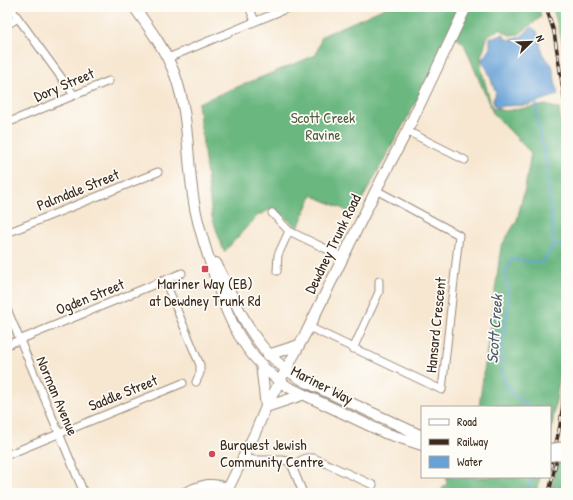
<svg xmlns="http://www.w3.org/2000/svg" width="573" height="500" font-family="'Patrick Hand',sans-serif">
<style>
.green{fill:#84d697;stroke:#60805a}
.forest{fill:#6bb780;stroke:#53704f}
.water{fill:#68a2d7;stroke:#52667a}
.lines{fill:none;stroke-linecap:round;stroke-linejoin:round}
.stream{stroke:#68a2d7;stroke-width:2}
.minor-casing{stroke:#998878;stroke-width:9}
.tertiary-casing{stroke:#998878;stroke-width:11}
.secondary-casing{stroke:#998878;stroke-width:12}
.minor{stroke:#fff;stroke-width:7}
.tertiary{stroke:#fff;stroke-width:9}
.secondary{stroke:#fff;stroke-width:10}
.rail-casing{stroke:#3b2a1e;stroke-width:3.5}
.rail{stroke:#fdfcf7;stroke-width:2;stroke-dasharray:6;stroke-linecap:butt}
.secondary-bridge-casing{stroke:#998878;stroke-width:12;stroke-linecap:butt}
.secondary-bridge{stroke:#fff;stroke-width:10}
.poi-dot{fill:#d1495b;stroke:#fdfcf7;stroke-width:1.5}
.labels{text-anchor:middle;stroke-width:3.5;stroke-linejoin:round;paint-order:stroke}
.street-label{font-size:15px;fill:#3b2a1e;stroke:#fdfcf7}
.park-label{font-size:15px;fill:#515e42;stroke:#fdfcf7}
.poi-label{font-size:15px;fill:#3b2a1e;stroke:#fdfcf7}
.water-label{font-size:16px;font-style:italic;fill:#4d5a68;stroke:#fdfcf7}
</style>
<rect width="100%" height="100%" fill="#fdfcf7"/>
<filter id="ink" filterUnits="userSpaceOnUse"><feTurbulence type="fractalNoise" baseFrequency=".025" numOctaves="2"/><feDisplacementMap in="SourceGraphic" scale="8" xChannelSelector="R" yChannelSelector="G"/><feConvolveMatrix kernelMatrix="1 2 1 2 8 2 1 2 1" color-interpolation-filters="sRGB"/></filter>
<filter id="wash" filterUnits="userSpaceOnUse"><feTurbulence type="fractalNoise" baseFrequency=".012" numOctaves="4" result="noise"/><feDisplacementMap in="SourceGraphic" scale="16" xChannelSelector="R" yChannelSelector="G"/><feGaussianBlur stdDeviation="0.9" result="paint"/><feColorMatrix in="noise" values="0 0 0 0 0 0 0 0 0 0 0 0 0 0 0 0 0 1.4 0 .05"/><feComposite in="paint" operator="in"/></filter>
<g filter="url(#wash)">
<rect width="100%" height="100%" fill="#f7e7d1"/>
<!-- green -->
<path class="green" d="M553,7H565L566,13V55Z"/>
<!-- forest -->
<path class="forest" d="M387,7H539L541,17L519,34L509,35L500,29L488,35L481,57V68L492,108L505,111L546,105L559,109L566,161V335L550,440V407H479L501,247L517,220L525,188L531,153L493,113L464,44L453,35L354,214L312,195L298,228L273,208L257,216L224,252L212,217L198,103L316,55L322,36Z
M558,462H566V493H550Z
M446,477H540L536,493H439L447,483Z"/>
<!-- water -->
<path class="water" d="M531,27L537,31L543,55L552,65L558,95L528,105L503,106L497,108L494,106L493,100L496,93C493,86 491,78 488,71C486,66 483,65 482,59L490,50V37H497L504,34L505,39C519,41 522,36 531,27Z"/>
<g class="lines">
<!-- stream -->
<path class="stream" d="M536,102L538,126L546,161L554,244
M554,244L566,246
M529,407L515,396L504,383L501,366L503,334L509,305L505,272L512,259L527,262H543L554,244
M525,493L533,477"/>
</g>
</g>
<g filter="url(#ink)">
<g class="lines">
<!-- minor casing -->
<g class="minor-casing">
<path id="minor" d="M10,7L74,95
M249,7L255,21
M7,25L18,18
M168,58L290,7
M7,123L109,81
M407,131L465,160
M272,213L289,231L343,257
M7,233L158,172
M277,271L278,255L289,231
M165,281L200,365V373L196,382
M7,309L84,493
M309,327L442,390L459,235L376,190
M7,345L182,273
M353,349L379,292V281
M7,455L183,383
M244,458L254,460H282L288,461L292,466L303,493
M291,465L306,458H314L373,485"/>
</g>
<!-- tertiary casing -->
<g class="tertiary-casing">
<path id="tertiary" d="M183,493C203,485 208,481 229,488"/>
</g>
<!-- secondary casing -->
<g class="secondary-casing">
<path id="secondary" d="M134,7C150,29 165,49 175,75C191,119 186,168 196,213C203,245 215,277 226,309C239,341 259,368 288,387L385,433L422,445
M216,263C241,313 255,356 308,383L422,436
M268,355L299,345
M261,364L266,407
M266,407L302,395
M226,493L255,433L266,407L309,327L376,190L407,131L466,7"/>
</g>
<!-- minor -->
<use href="#minor" class="minor"/>
<!-- tertiary -->
<use href="#tertiary" class="tertiary"/>
<!-- secondary -->
<use href="#secondary" class="secondary"/>
<!-- rail casing -->
<g class="rail-casing">
<path id="rail" d="M546,7L554,32L566,109
M550,469L560,426L566,378
M549,493L556,462"/>
</g>
<!-- rail -->
<use href="#rail" class="rail"/>
<!-- secondary-bridge casing -->
<g class="secondary-bridge-casing">
<path id="secondary-bridge" d="M550,449L566,447
M550,456L566,454"/>
</g>
<!-- secondary-bridge -->
<use href="#secondary-bridge" class="secondary-bridge"/>
</g>
</g>
<!-- markers -->
<g class="poi-dot">
<rect x="201" y="265" width="8" height="8" rx="2"/>
<circle cx="212" cy="454" r="4"/>
</g>
<g class="labels">
<!-- street labels -->
<g class="street-label">
<text transform="translate(64 85) rotate(-23)" y="5">Dory Street</text>
<text transform="translate(78 190) rotate(-22)" y="5">Palmdale Street</text>
<text transform="translate(333 244) rotate(-64)" y="5">Dewdney Trunk Road</text>
<text transform="translate(90 297) rotate(-22)" y="5">Ogden Street</text>
<text transform="translate(436 325) rotate(-84)" y="5">Hansard Crescent</text>
<text transform="translate(322 385) rotate(27)" y="5">Mariner Way</text>
<text transform="translate(123 393) rotate(-22)" y="5">Saddle Street</text>
<text transform="translate(57 396) rotate(67)" y="5">Norman Avenue</text>
</g>
<!-- park labels -->
<g class="park-label">
<text x="323" y="123">Scott Creek<tspan x="323" dy="17">Ravine</tspan></text>
</g>
<!-- poi labels -->
<g class="poi-label">
<text x="205" y="289">Mariner Way (EB)<tspan x="205" dy="17">at Dewdney Trunk Rd</tspan></text>
<text x="220" y="450" text-anchor="start">Burquest Jewish<tspan x="220" dy="17">Community Centre</tspan></text>
</g>
<!-- water labels -->
<g class="water-label">
<text transform="translate(494 329) rotate(-86)" y="6">Scott Creek</text>
</g>
</g>
<!-- margin -->
<rect width="573" height="500" fill="none" stroke="#fdfcf7" stroke-width="24"/>
<!-- legend -->
<rect x="421" y="406" width="130" height="72" fill="#fdfcf7" stroke="#afa8a0"/>
<rect x="429" y="419" width="20" height="6" fill="#ffffff" stroke="#afa8a0"/>
<text x="457" y="426" font-size="12" fill="#3b2a1e">Road</text>
<rect x="429" y="439" width="20" height="6" fill="#3b2a1e" stroke="#afa8a0"/>
<text x="457" y="446" font-size="12" fill="#3b2a1e">Railway</text>
<rect x="429" y="456" width="20" height="12" fill="#68a2d7" stroke="#afa8a0"/>
<text x="457" y="466" font-size="12" fill="#3b2a1e">Water</text>
<!-- north arrow -->
<g transform="translate(531 42) rotate(67)" stroke="#fdfcf7" stroke-width="3" paint-order="stroke">
<path d="M0-3L7 15L0 10L-7 15Z" fill="#3b2a1e"/>
<text y="-6" font-size="11" font-weight="bold" text-anchor="middle" fill="#3b2a1e">N</text>
</g>
</svg>
